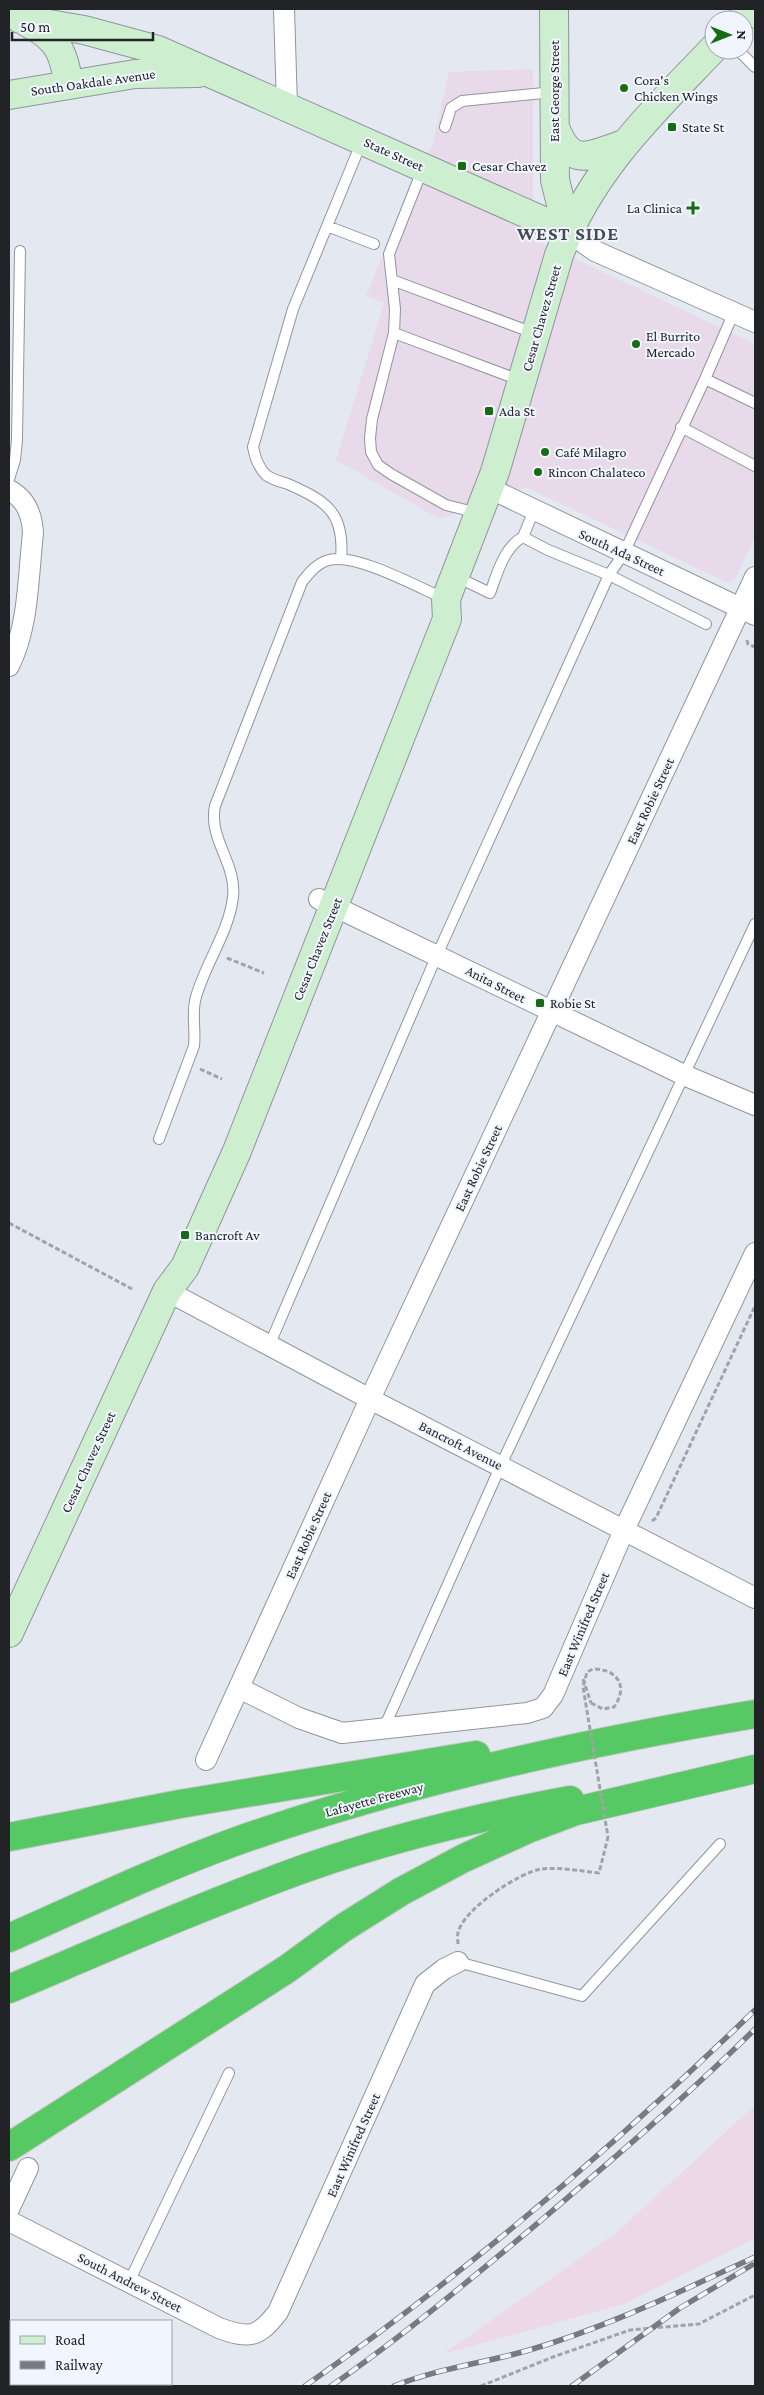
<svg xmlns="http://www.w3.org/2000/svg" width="764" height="2395" font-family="'Crimson Pro',serif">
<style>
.commercial{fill:#e8d9eb}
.industrial{fill:#ecd8e7}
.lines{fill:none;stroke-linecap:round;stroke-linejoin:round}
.lane-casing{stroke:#90959c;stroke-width:12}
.street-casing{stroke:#90959c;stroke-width:22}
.secondary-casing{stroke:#90959c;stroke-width:30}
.highway-casing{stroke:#c5c6c7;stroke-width:30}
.path{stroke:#a0a4aa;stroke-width:3;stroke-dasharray:5 2.5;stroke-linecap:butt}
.lane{stroke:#fff;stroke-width:10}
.street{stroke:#fff;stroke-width:20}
.secondary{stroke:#cdefd0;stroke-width:28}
.highway{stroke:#57c964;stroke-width:28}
.rail-casing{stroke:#777b80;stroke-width:5.5}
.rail{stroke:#f1f6fe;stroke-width:4;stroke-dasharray:11;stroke-linecap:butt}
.path-bridge{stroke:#a0a4aa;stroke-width:3;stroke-dasharray:5 2.5;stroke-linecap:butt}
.poi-dot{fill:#176b12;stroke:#f1f6fe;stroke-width:2}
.labels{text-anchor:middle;stroke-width:4;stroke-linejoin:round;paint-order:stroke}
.poi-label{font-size:14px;fill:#212326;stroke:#f1f6fe;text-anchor:start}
.street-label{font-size:14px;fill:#212326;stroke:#f1f6fe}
.district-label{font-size:19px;font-weight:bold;letter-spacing:1px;fill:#454950;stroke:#f1f6fe}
</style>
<rect width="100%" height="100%" fill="#e4e9f1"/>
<!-- commercial -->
<path class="commercial" d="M533,69V239L755,344V536L736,578L728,583L526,487L440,519L336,460L384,303L366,296L409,189L433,143L449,72Z"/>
<!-- industrial -->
<path class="industrial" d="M755,2105V2238L624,2304L443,2354L616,2233Z"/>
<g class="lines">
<!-- lane casing -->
<g class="lane-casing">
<path id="lane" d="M738,50L755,67
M445,127L451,108L462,101L554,92
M423,168L389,254L395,309L394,333L372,419L370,438L371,452L378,465L391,474L446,505L478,513
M327,226L374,244
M392,280L536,334
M394,333L522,381
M705,379L734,312
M681,427L755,466
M9,479L15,460L17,440L20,251
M523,537L534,510
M341,559C345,512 326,501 288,484C281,482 271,479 266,475C258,467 255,458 253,447L293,309L362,141
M457,577L490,593C497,574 504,547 523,537L548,550L609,575L706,624
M159,1139L194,1046C196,1029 191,1013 196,997C205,964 229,932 233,897C237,864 208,839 215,806L302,582C309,573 317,563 329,560C356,553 418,587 445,599
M269,1346L437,955L609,575L624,553L705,379L755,403
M384,1728L501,1465L755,924
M458,1962L582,1996L720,1844
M129,2282L229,2073"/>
</g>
<!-- street casing -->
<g class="street-casing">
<path id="street" d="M284,9L287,106
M568,232L595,251L755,322
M489,488L755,615
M9,490C26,499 32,514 33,533C28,577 29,626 9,666
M319,899L684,1075L755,1105
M167,1291L370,1399L755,1598
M239,1688L299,1718L342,1733L527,1713L543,1708L553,1695L624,1530L755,1253
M206,1760L370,1399L755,577
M9,2209L28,2168
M9,2221L219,2328C249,2339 258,2338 278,2312L425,1984L444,1969L458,1962"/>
</g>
<!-- secondary casing -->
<g class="secondary-casing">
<path id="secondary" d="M554,9L555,180L568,232
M20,19L84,30L158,50L568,232
M741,20L752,9
M28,23C59,39 63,52 69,85
M9,95L135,74L198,73
M555,127C571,169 589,156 624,144
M9,1633L167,1291L185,1267L237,1151L447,619L446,599L495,472L559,255C592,169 652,113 714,48"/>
</g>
<!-- highway casing -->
<g class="highway-casing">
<path id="highway" d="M9,1837L180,1804L476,1755
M9,1938C84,1905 159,1869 237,1841C404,1782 580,1743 755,1714
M9,1989C106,1948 204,1905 303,1869C390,1838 479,1817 570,1800
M9,2147L287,1969L343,1928L402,1891L464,1858L528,1829L576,1811L755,1769"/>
</g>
<!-- path -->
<path class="path" d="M747,640L748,644L755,647
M227,958L264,973
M200,1069L222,1079
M9,1223L132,1289
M652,1521L656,1518L755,1306
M583,1679L591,1703
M458,1944C458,1941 457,1936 458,1933C463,1909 519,1873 541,1869C561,1867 580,1871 599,1873L608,1837
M481,2386L553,2357L630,2330L699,2324L755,2295"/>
<!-- lane -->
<use href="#lane" class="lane"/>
<!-- street -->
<use href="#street" class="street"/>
<!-- secondary -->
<use href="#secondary" class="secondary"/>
<!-- highway -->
<use href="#highway" class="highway"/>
<!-- rail casing -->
<g class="rail-casing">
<path id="rail" d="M305,2386C465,2274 615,2146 755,2010
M331,2386C403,2336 471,2279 538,2223C612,2160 686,2097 755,2029
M394,2386C436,2369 483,2363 526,2351C606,2328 681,2291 755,2257
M572,2386L680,2308L752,2265"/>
</g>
<!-- rail -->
<use href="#rail" class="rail"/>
<!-- path-bridge -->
<path class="path-bridge" d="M591,1703L603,1709L614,1707C629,1686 617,1669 593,1669L587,1672L583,1687L608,1837"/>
</g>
<!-- markers -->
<g class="poi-dot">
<circle cx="624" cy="88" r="5"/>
<rect x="667" y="122" width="10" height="10" rx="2.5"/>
<rect x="457" y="161" width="10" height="10" rx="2.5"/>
<path d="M690.5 200.5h5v5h5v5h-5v5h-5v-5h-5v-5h5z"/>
<circle cx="636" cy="344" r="5"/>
<rect x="484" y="406" width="10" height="10" rx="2.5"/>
<circle cx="545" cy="452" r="5"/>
<circle cx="538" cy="472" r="5"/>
<rect x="535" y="998" width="10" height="10" rx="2.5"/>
<rect x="180" y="1230" width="10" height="10" rx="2.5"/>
</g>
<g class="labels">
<!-- poi labels -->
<g class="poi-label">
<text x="634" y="85">Cora's<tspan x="634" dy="16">Chicken Wings</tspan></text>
<text x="682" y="132">State St</text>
<text x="472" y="171">Cesar Chavez</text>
<text x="682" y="213" text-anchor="end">La Clinica</text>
<text x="646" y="341">El Burrito<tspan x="646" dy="16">Mercado</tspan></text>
<text x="499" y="416">Ada St</text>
<text x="555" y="457">Café Milagro</text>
<text x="548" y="477">Rincon Chalateco</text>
<text x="550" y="1008">Robie St</text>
<text x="195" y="1240">Bancroft Av</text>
</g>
<!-- street labels -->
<g class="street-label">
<text transform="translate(93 82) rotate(-8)" y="5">South Oakdale Avenue</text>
<text transform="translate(554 91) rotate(-90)" y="5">East George Street</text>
<text transform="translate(394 154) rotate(24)" y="5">State Street</text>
<text transform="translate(541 318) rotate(-74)" y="5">Cesar Chavez Street</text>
<text transform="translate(622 552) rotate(25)" y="5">South Ada Street</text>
<text transform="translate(650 801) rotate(-65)" y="5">East Robie Street</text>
<text transform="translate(317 949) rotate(-68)" y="5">Cesar Chavez Street</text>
<text transform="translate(496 984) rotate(27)" y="5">Anita Street</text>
<text transform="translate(478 1168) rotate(-65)" y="5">East Robie Street</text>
<text transform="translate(461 1445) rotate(27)" y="5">Bancroft Avenue</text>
<text transform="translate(88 1462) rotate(-65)" y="5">Cesar Chavez Street</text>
<text transform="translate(308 1535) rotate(-66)" y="5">East Robie Street</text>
<text transform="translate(583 1624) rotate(-67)" y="5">East Winifred Street</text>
<text transform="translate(374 1799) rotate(-15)" y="5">Lafayette Freeway</text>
<text transform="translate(353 2145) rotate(-66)" y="5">East Winifred Street</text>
<text transform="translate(130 2282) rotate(27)" y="5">South Andrew Street</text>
</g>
<!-- district labels -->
<g class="district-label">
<text x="568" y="240">WEST SIDE</text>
</g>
</g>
<!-- border -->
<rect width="764" height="2395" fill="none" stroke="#212326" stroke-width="20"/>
<!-- legend -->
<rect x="10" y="2320" width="162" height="65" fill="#f1f6fe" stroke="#9ea2a8"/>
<rect x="20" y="2336" width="25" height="8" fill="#cdefd0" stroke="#9ea2a8"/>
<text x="55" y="2345" font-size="15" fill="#212326">Road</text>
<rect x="20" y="2361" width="25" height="8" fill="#777b80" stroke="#9ea2a8"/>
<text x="55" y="2370" font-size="15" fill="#212326">Railway</text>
<!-- north arrow -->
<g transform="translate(729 35) rotate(90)"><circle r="24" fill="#f1f6fe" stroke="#9ea2a8"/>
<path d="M0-4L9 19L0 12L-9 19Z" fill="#176b12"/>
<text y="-8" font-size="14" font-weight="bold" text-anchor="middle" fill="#212326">N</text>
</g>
<!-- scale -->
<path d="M12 32v8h141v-8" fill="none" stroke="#212326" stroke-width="2.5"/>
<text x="20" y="32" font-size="15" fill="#212326" stroke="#f1f6fe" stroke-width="4" paint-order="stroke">50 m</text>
</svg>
